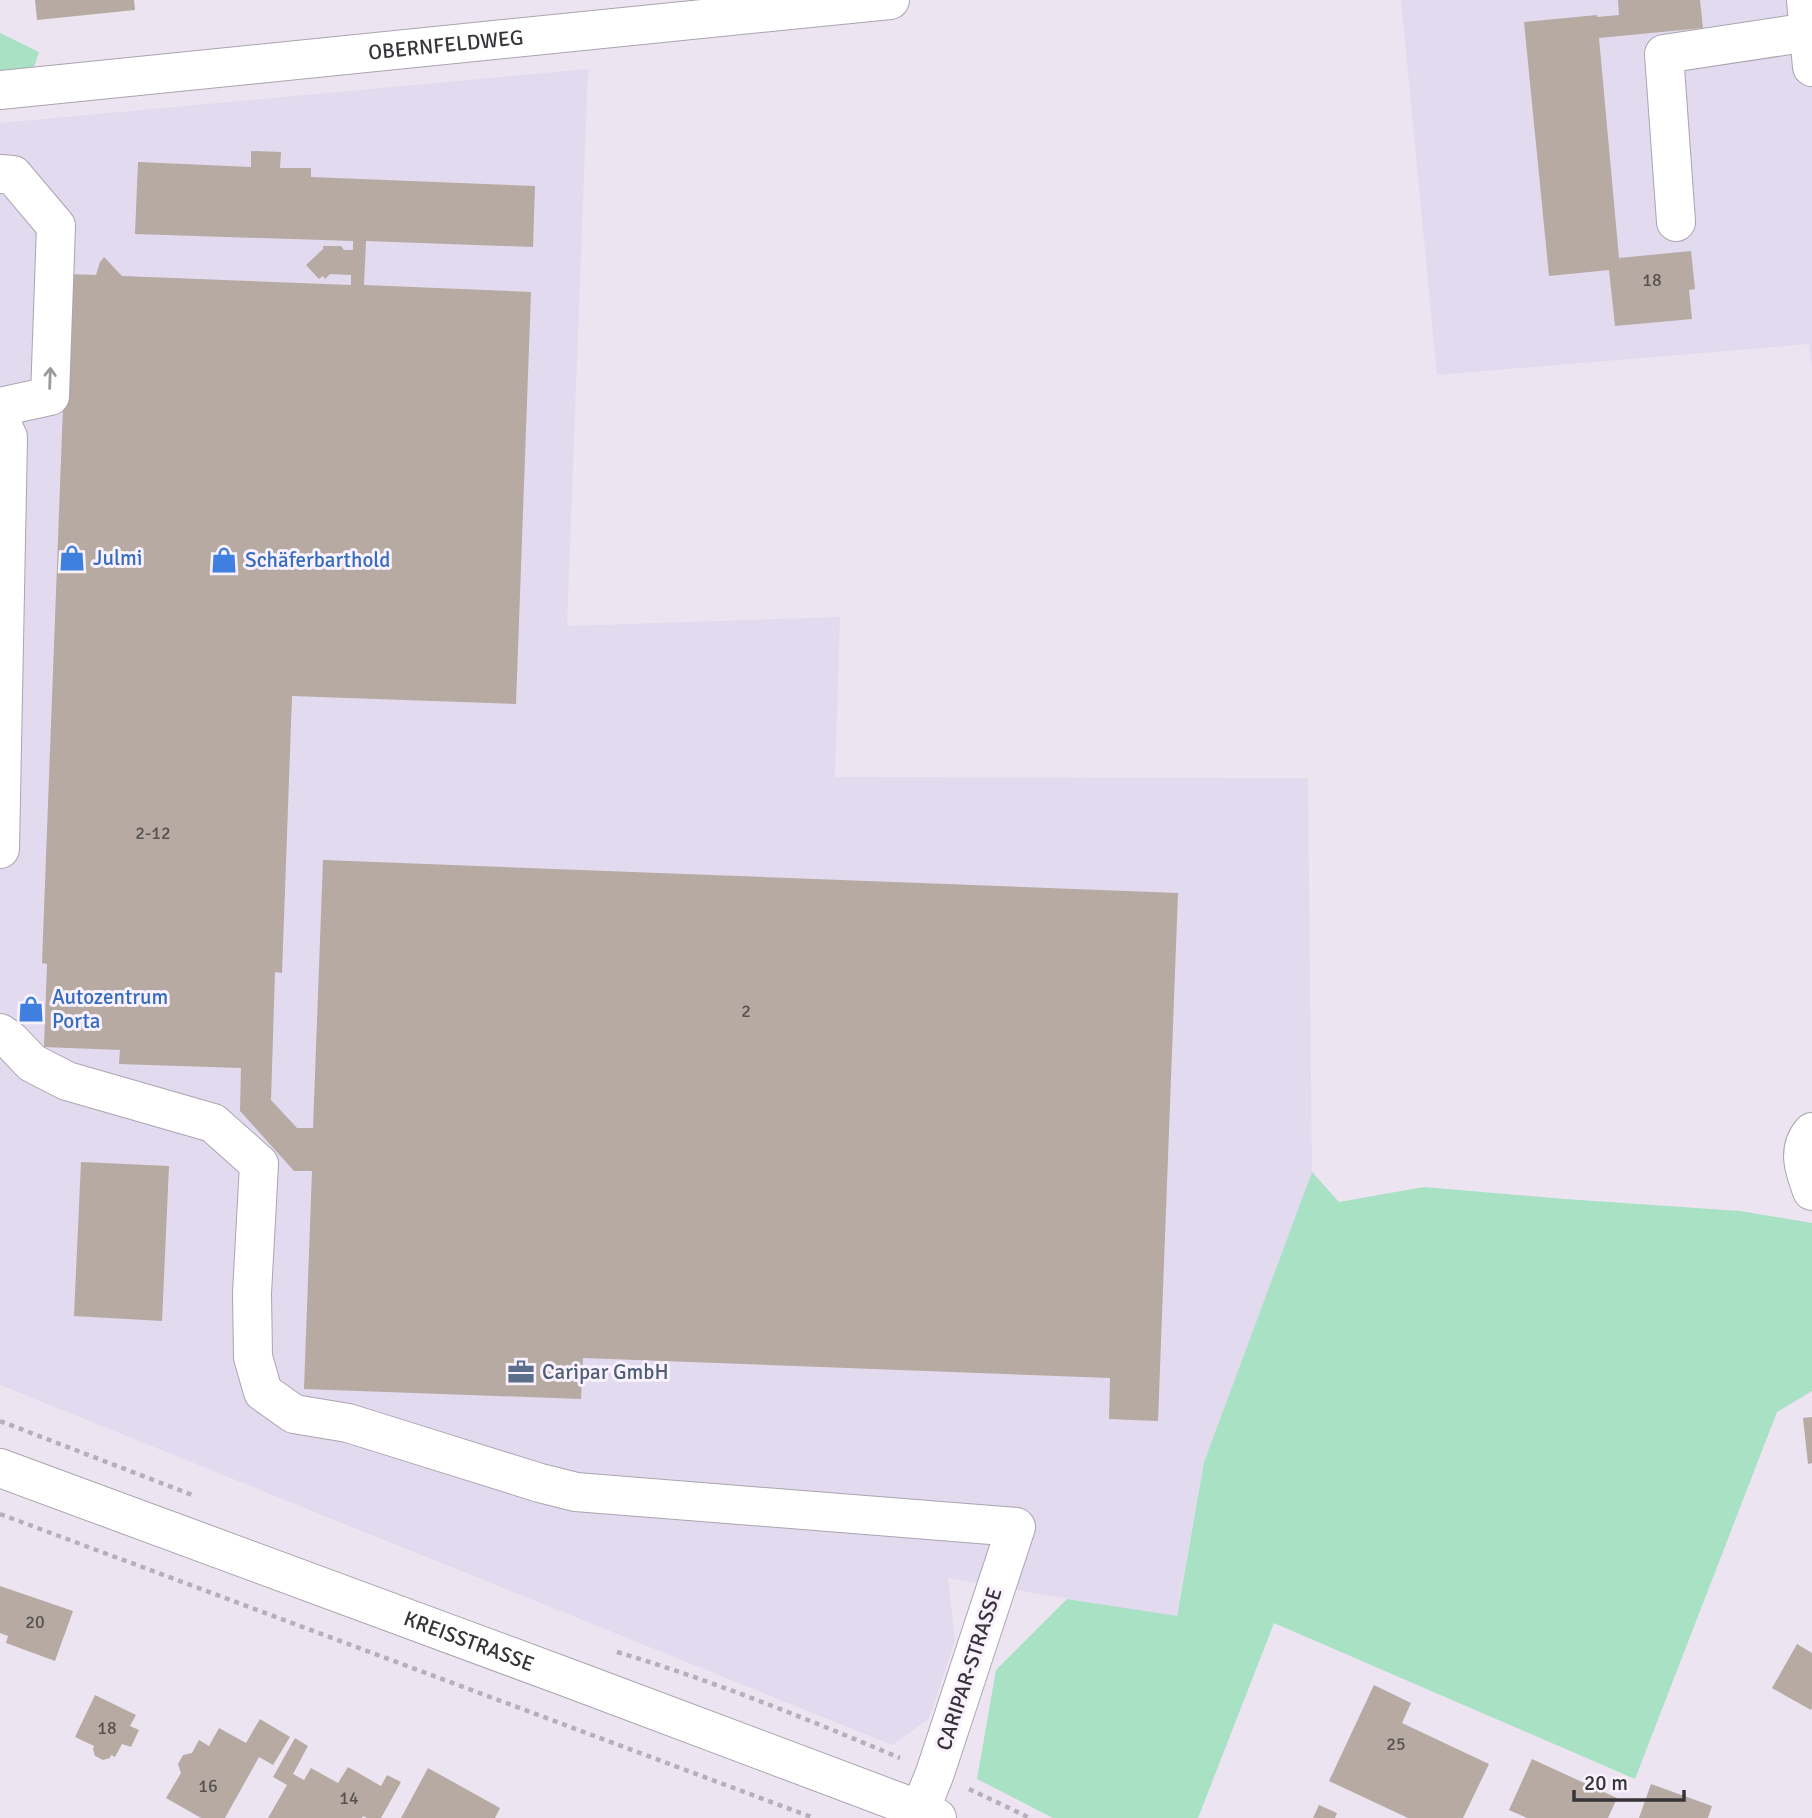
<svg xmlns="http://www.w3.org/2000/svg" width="1812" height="1818" font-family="Signika,sans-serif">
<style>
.industrial{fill:#e2daef}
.green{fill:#a8e1c4}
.building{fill:#b6aaa2}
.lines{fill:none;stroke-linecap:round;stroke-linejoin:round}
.minor-casing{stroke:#aaa4af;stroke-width:40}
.major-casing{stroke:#aaa4af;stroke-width:40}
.path{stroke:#b4afb8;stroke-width:4.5;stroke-dasharray:5 5;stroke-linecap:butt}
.minor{stroke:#fff;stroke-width:38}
.major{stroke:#fff;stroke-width:38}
.oneway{stroke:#9a9a9c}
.labels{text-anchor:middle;stroke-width:6;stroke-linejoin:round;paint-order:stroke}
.number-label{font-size:18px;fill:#565252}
.street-label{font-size:21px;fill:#363438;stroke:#f9f2fe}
.shop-label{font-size:21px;fill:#366cbe;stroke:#f9f2fe;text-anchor:start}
.service-label{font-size:21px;fill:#4e5e75;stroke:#f9f2fe;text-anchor:start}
</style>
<rect width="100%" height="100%" fill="#ece5f1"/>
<!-- industrial -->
<path class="industrial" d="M1401,0H1812V367L1809,344L1437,375Z
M588,69L567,626L840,617L835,777L1308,778L1312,1172L1204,1462L1176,1617L948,1578L955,1640L929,1719L892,1745L0,1385V123Z"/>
<!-- green -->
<path class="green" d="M0,33L39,52L34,67L0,73Z
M1312,1172L1339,1202L1424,1187L1565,1199L1740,1211L1812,1223V1391L1777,1412L1635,1779L1274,1623L1198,1818H1053L977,1779L996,1670L1067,1599L1177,1616L1204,1462Z"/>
<!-- building -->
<path class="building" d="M35,0H134L135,10L37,20Z
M1618,0H1700L1703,28L1599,38L1619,258L1691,251L1695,289L1689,290L1692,319L1615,326L1609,270L1549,276L1524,22L1597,15V17L1619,15Z
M251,151L281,152L280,168H311V177L535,186L533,247L366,241L364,285L531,292L516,704L292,696L282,973L275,972L271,1100L297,1128H313L323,860L1178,893L1158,1421L1109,1419L1110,1378L583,1358L581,1399L304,1389L312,1171H294L240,1111L241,1068L119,1064L120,1050L44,1047L47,964L42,963L68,274L96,275L100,262L104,257L122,276L351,285V275L330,274L325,279L323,276L319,279L306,265L323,249V246H341L344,250H353V241L135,234L138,162L251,167Z
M81,1162L169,1166L162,1321L74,1316Z
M1812,1417V1463L1808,1464L1803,1418Z
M0,1586L73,1611L55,1661L6,1643L8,1636L0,1633Z
M1797,1644L1812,1653V1707L1811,1710L1772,1688Z
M1374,1685L1411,1703L1402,1723L1489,1764L1463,1818H1408L1329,1781Z
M95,1695L136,1715L130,1726L139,1730L131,1747L122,1744L115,1757L111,1755L110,1758L103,1760L95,1756L93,1749L94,1746L75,1737Z
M260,1719L290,1737L273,1765L259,1757L225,1818H201L166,1798L181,1773L178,1764L183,1755L192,1753L199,1740L209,1746L219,1728L246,1743Z
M295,1738L308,1746L293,1774L304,1780L311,1768L338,1783L348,1767L381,1786L387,1775L401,1782L381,1818H367L363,1816L362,1818H268L287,1785L273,1777Z
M1532,1759L1617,1798L1608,1818H1527L1509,1810Z
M428,1768L500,1808L495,1818H401Z
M1651,1784L1712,1806L1708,1818H1639Z
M1319,1805L1337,1813L1335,1818H1313Z"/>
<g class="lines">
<!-- minor casing -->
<g class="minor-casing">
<g id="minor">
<path d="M1806,0L1812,67"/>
<path id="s1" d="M0,90L890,0"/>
<path d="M0,174L13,175L56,226L50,396L0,407"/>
<path d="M1676,222L1664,54L1809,32"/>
<path d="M0,420L8,437L0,849"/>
<path d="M0,1033L10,1040L32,1063L67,1081L213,1123L259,1164L252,1293L253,1357L263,1392L294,1414L348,1423L540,1483L576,1492L1016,1527L935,1773L920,1810"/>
<path d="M1812,1132C1796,1151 1805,1171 1812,1191"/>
</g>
</g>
<!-- major casing -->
<g class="major-casing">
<g id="major">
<path id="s2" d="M0,1468L566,1677L920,1810L937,1818"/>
</g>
</g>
<!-- path -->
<path class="path" d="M0,1421L195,1496
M0,1514L814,1818
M617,1652C714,1681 807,1719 900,1758
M969,1789L1030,1818"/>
<!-- minor -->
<use href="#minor" class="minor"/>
<!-- major -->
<use href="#major" class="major"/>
</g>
<!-- one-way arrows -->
<defs><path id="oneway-shaft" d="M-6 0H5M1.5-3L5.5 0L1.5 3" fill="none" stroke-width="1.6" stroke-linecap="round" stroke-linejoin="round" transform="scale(1.75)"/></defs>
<use class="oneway" href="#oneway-shaft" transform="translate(50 378) rotate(-88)"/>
<!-- icons -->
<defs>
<g id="shop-bare" transform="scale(2.1)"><path d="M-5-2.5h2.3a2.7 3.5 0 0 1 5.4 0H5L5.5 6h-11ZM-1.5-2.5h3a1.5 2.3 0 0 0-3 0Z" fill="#3f7fe0" stroke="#f9f2fe" stroke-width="2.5" paint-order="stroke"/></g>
<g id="office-bare" transform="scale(2.1)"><path d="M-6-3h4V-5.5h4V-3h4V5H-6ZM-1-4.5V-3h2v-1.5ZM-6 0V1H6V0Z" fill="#5c6f8a" stroke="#f9f2fe" stroke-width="2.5" paint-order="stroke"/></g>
</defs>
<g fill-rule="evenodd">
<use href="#shop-bare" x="72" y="558"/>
<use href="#shop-bare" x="224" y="560"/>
<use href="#shop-bare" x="31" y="1009"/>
<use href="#office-bare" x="521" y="1372"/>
</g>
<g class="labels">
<!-- number labels -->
<g class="number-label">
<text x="1652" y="286">18</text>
<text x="153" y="839">2-12</text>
<text x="746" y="1017">2</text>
<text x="35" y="1628">20</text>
<text x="107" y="1734">18</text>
<text x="1396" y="1750">25</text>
<text x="208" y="1792">16</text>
<text x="349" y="1804">14</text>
</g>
<!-- street labels -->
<g class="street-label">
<text dy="7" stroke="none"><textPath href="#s1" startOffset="448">OBERNFELDWEG</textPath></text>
<text dy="7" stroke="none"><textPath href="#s2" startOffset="500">KREISSTRASSE</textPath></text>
<text transform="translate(969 1669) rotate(-72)" y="7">CARIPAR-STRASSE</text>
</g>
<!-- shop labels -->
<g class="shop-label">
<text x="93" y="565">Julmi</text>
<text x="245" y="567">Schäferbarthold</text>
<text x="52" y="1004">Autozentrum<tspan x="52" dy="24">Porta</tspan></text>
</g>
<!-- service labels -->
<g class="service-label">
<text x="542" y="1379">Caripar GmbH</text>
</g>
</g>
<!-- scale -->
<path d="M1574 1790v10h110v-10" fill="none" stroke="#363438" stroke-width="3.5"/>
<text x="1584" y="1790" font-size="21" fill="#363438" stroke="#f9f2fe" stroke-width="5" paint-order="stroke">20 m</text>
</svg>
